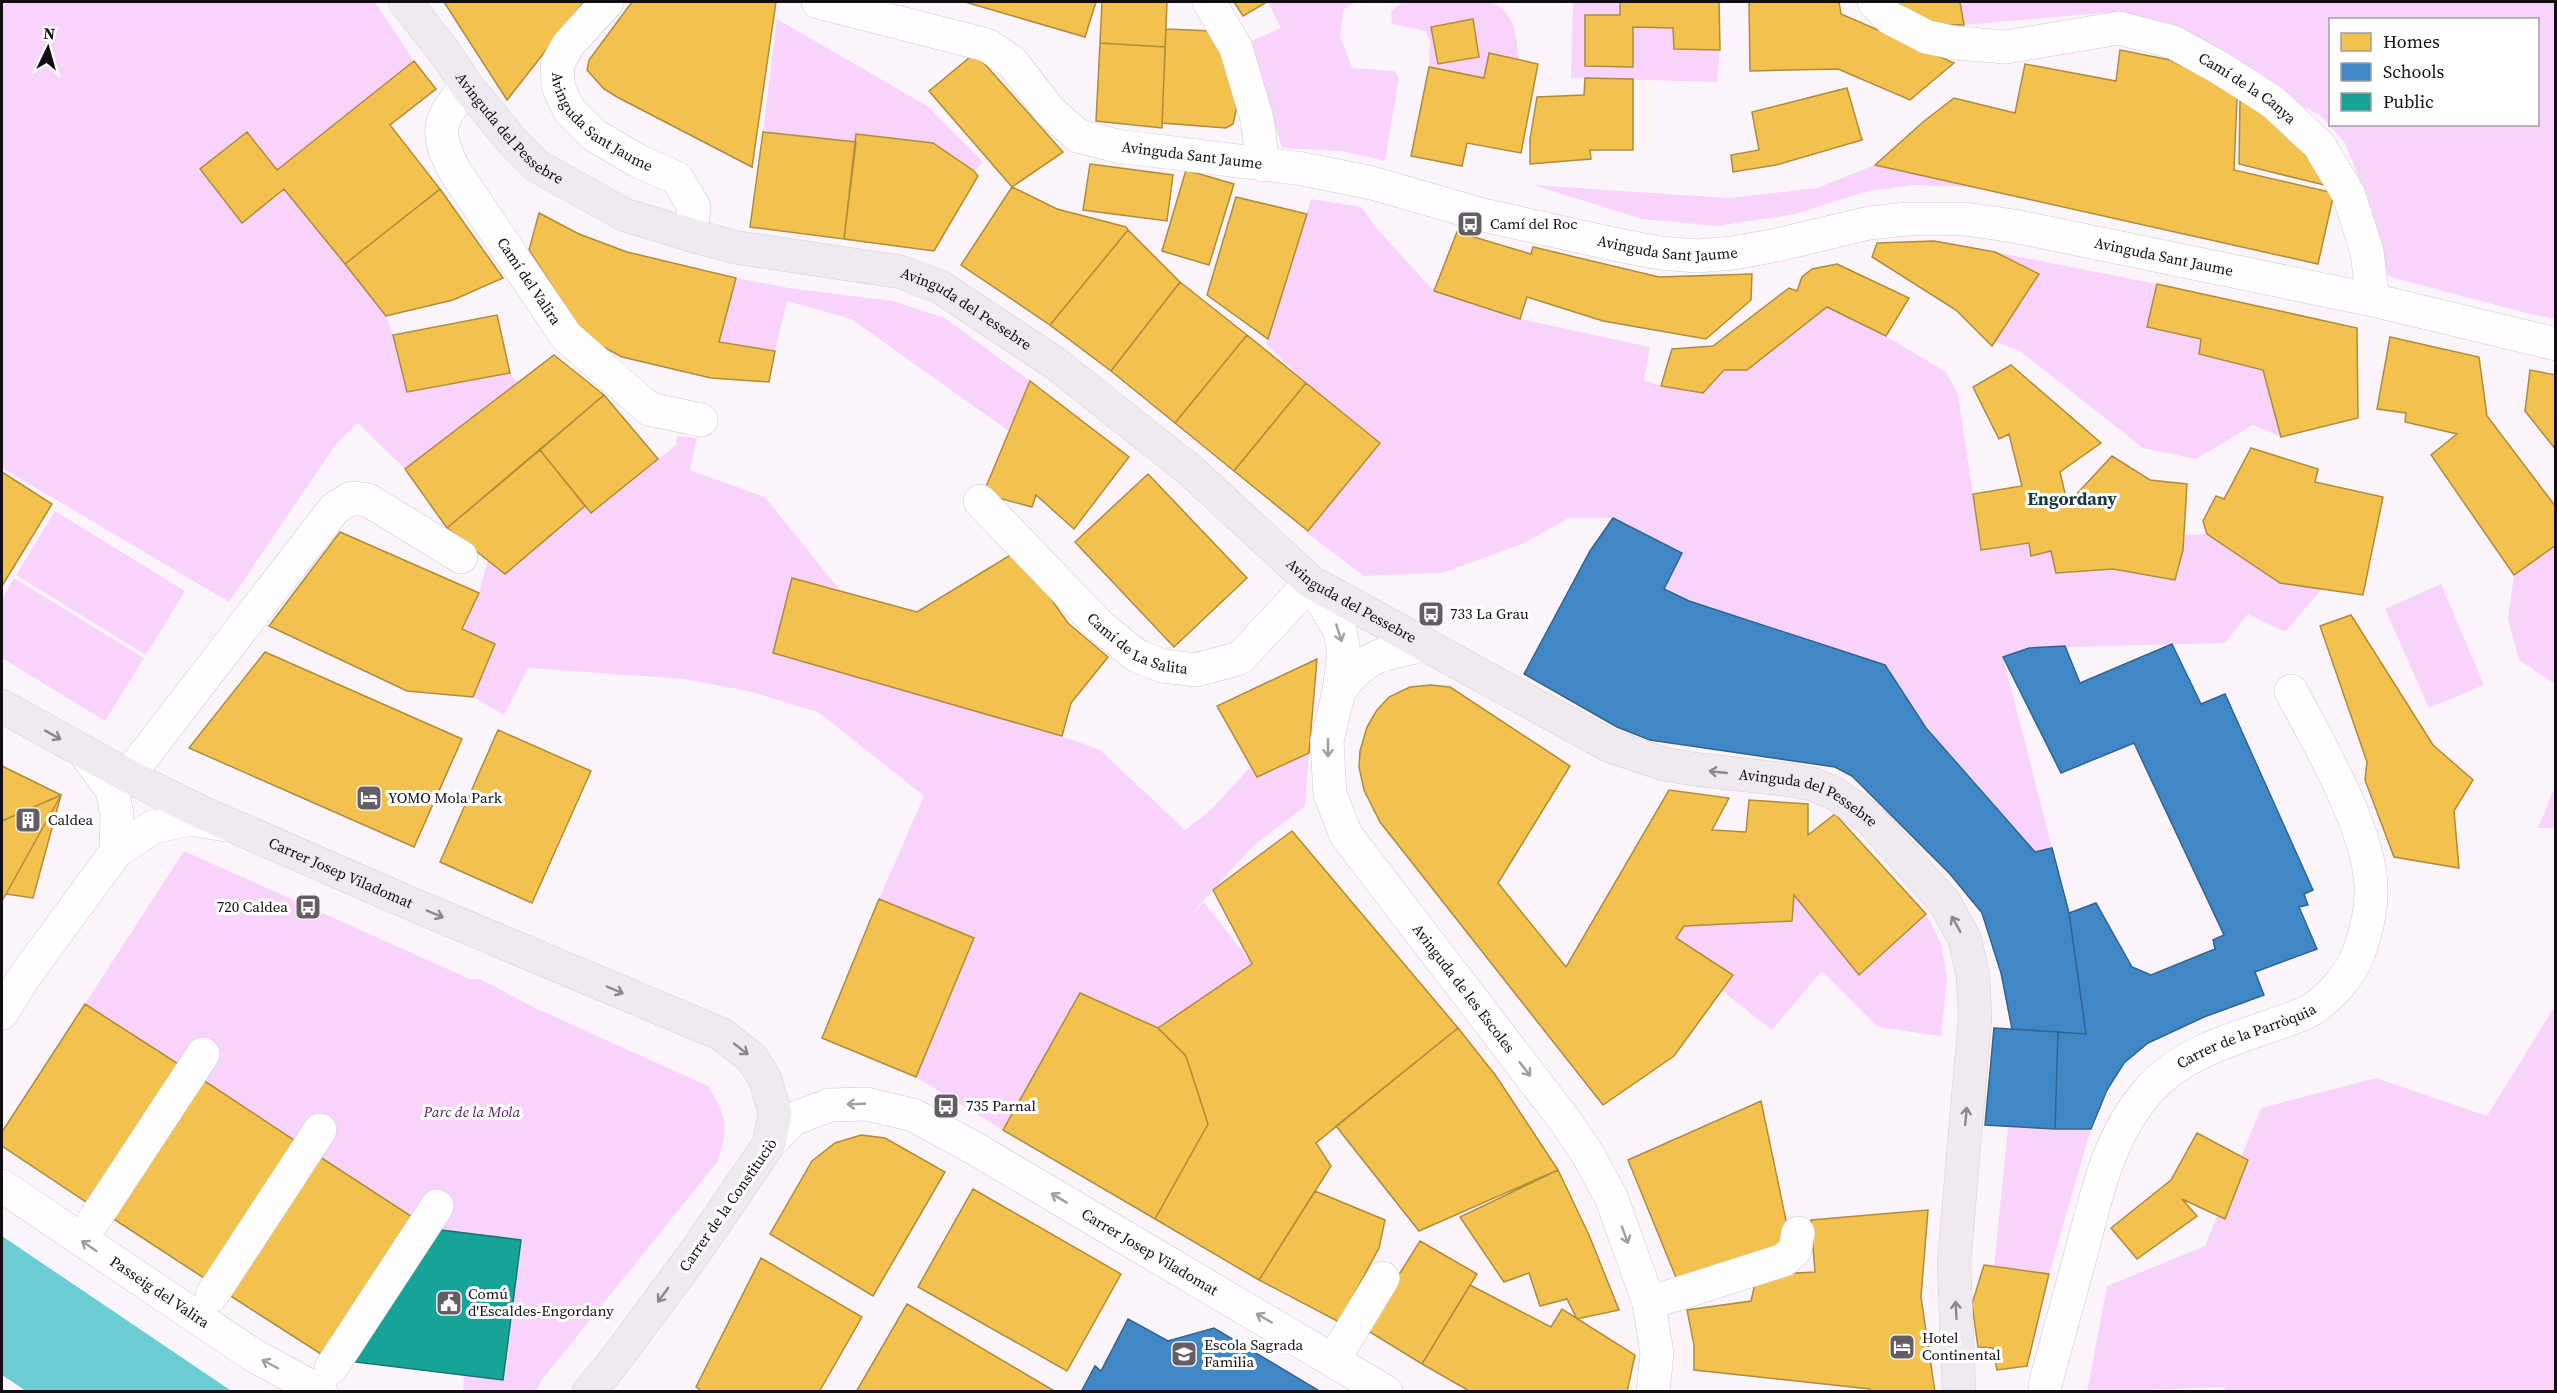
<svg xmlns="http://www.w3.org/2000/svg" width="2557" height="1393" font-family="'Source Serif 4',serif">
<style>
.green{fill:#f8d4fc;fill-rule:evenodd}
.water{fill:#6cccd4}
.homes{fill:#f2c14e;stroke:#af8b3c;stroke-width:1.5}
.schools{fill:#3f88c5;stroke:#326390;stroke-width:1.5}
.public{fill:#17a398;stroke:#167670;stroke-width:1.5}
.lines{fill:none;stroke-linecap:round;stroke-linejoin:round}
.minor-casing{stroke:#cdc8ce;stroke-width:34}
.major-casing{stroke:#d3cfd3;stroke-width:34}
.minor{stroke:#fefefe;stroke-width:33}
.major{stroke:#eeeaef;stroke-width:33}
.oneway{stroke:#a09ea0}
.oneway2{stroke:#8b878c}
.labels{text-anchor:middle;stroke-width:6;stroke-linejoin:round;paint-order:stroke}
.street-label{font-size:15px;fill:#120d13;stroke:#fff}
.poi-label{font-size:15px;fill:#120d13;stroke:#fff;text-anchor:start}
.park-label{font-size:15px;font-style:italic;fill:#5b1364;stroke:#fff}
.quarter-label{font-size:18px;font-weight:bold;fill:#193b3d;stroke:#fff}
</style>
<rect width="100%" height="100%" fill="#fbf5fb"/>
<!-- green -->
<path class="green" d="M2,2H375L414,61L277,170L247,133L200,169L242,222L284,189L386,316L393,335L424,389L510,373L517,383L405,469L358,423L336,444L229,602L2,468Z
M1268,2H1356L1344,9L1340,36L1352,68L1394,71L1399,78L1385,161L1342,151L1282,148L1249,42L1281,28Z
M1402,2H1492C1517,16 1515,34 1519,60L1489,53L1484,78L1429,67L1430,42L1426,31L1392,24L1391,11Z
M1573,2H1620V15L1586,66L1633,67V27L1673,28L1674,49L1720,50L1717,82L1571,78Z
M1960,2H2555V319L2526,313L2391,277L2386,274L2361,183L2345,143L2320,115L2119,16L2101,13L1964,25ZM2330,20H2538V124H2330Z
M777,19L929,107L983,162L974,171L932,143L856,135L854,143L763,132Z
M1875,165L1977,187L1913,185L1864,192L1796,214L1716,226L1642,219L1533,185L1728,198L1817,188Z
M1311,199L1361,207L1379,231L1434,291L1520,319L1650,347L1644,380L1661,386L1703,393L1724,370H1747L1827,307L1886,336L1946,372L1958,394L1981,550L2029,543L2031,555L2051,551L2056,573L2113,569L2175,580L2185,535L2207,534L2280,583L2322,589L2285,632L2248,614L2225,643L2029,648L2003,657L2052,848L2035,852L1926,728L1885,665L1690,601L1664,589L1681,553L1613,518H1569L1522,544L1442,573L1364,576L1306,532L1308,530L1306,383L1266,344Z
M1995,252L2157,284L2148,327L2201,339L2199,354L2263,370L2281,437L2253,425L2196,459L2143,448L2020,351L1995,342L2038,274Z
M736,278L789,288L893,301L945,318L1030,381L1009,431L851,319L787,301L775,351L719,342Z
M677,436L697,438L690,470L765,497L839,589L792,578L774,653L1073,740L1100,750L1185,830L1211,810L1251,766L1258,777L1309,753L1305,806L1250,849L1189,917L1204,902L1252,964L1158,1028L1080,993L1003,1130L916,1077L974,938L879,899L924,796L818,712L748,691L684,679L528,668L504,715L473,697L462,629L479,593L488,560L505,574L585,506L592,513L676,445Z
M55,511L185,591L146,655L16,575Z
M2555,545V684L2519,660L2508,619L2514,575Z
M14,578L144,658L105,721L2,658V599Z
M2441,584L2484,685L2429,708L2385,609Z
M2555,787V828H2538Z
M184,851L470,979H480L533,1007L708,1086C728,1118 728,1125 718,1161L541,1381L536,1391H463L464,1375L503,1380L521,1241L433,1229L85,1004Z
M1794,895L1859,975L1926,914L1941,943L1947,977L1941,1036L1878,1027L1822,971L1772,1030L1722,991L1732,976L1676,938L1684,926L1791,921Z
M2555,1006V1391L2226,1392L2224,1387L2087,1392L2107,1286L2205,1246L2261,1108L2376,1078L2487,1116Z
M2008,1127L2091,1129L2049,1274L1994,1267Z"/>
<!-- water -->
<path class="water" d="M2,1236L230,1390L232,1391H26L2,1375Z"/>
<!-- homes -->
<path class="homes" d="M444,2H584L507,100Z
M632,2H776L752,167L617,97L604,89L587,70L589,60Z
M965,2H1096L1085,37Z
M1102,2H1167L1165,47L1100,43Z
M1234,2H1267L1243,16Z
M1620,2H1719L1720,50L1674,49L1673,28L1633,27V67L1585,66V15H1620Z
M1749,2H1839L1841,14L1954,63L1910,100L1838,69L1750,71Z
M1898,2H1960L1964,25L1912,24Z
M1473,19L1479,57L1438,64L1431,27Z
M1166,29L1212,31L1229,66L1237,106L1233,124L1226,128L1162,123Z
M1100,43L1165,47L1162,128L1096,121Z
M2120,50L2170,60L2213,81L2237,98L2234,170L2334,193L2318,264L1875,165L1923,122L1954,98L2015,113L2025,64L2116,81Z
M975,53L1063,152L1012,187L929,91Z
M1489,53L1538,64L1521,153L1467,143L1462,166L1411,156L1429,67L1484,78Z
M414,61L436,89L390,125L440,189L345,264L284,189L242,223L200,169L247,132L277,170Z
M1585,78L1633,79V150H1590L1591,159L1530,164V139L1537,97L1584,95Z
M1847,88L1862,140L1776,165L1733,172L1731,155L1759,150L1752,112Z
M2240,100L2269,115L2328,180L2324,185L2239,164Z
M763,132L856,142L844,239L750,227Z
M856,134L933,143L974,171L978,176L934,251L844,239Z
M1090,164L1173,175L1167,221L1083,210Z
M1186,170L1234,184L1209,265L1162,251Z
M1012,187L1057,209L1126,227L1128,230L1050,325L961,265Z
M440,189L503,278L453,300L386,316L345,264Z
M1236,197L1307,214L1268,339L1207,295Z
M539,213L579,234L627,252L736,278L719,342L775,351L769,382L711,378L622,357L585,337L529,250Z
M1128,230L1180,282L1111,371L1050,325Z
M1457,232L1531,254L1533,247L1659,277L1752,274L1751,300L1706,339L1603,321L1527,297L1520,319L1434,291Z
M1934,241L1995,252L2039,274L1992,346L1956,310L1872,257L1877,243Z
M1837,264L1909,298L1886,336L1827,307L1747,370H1724L1703,393L1661,386L1672,349L1713,346L1789,288L1797,291L1802,277L1812,269Z
M1180,282L1247,335L1175,423L1111,371Z
M2157,284L2357,328L2358,418L2281,437L2263,370L2199,354L2201,339L2147,327Z
M497,315L510,373L407,392L393,335Z
M1247,335L1306,383L1234,471L1175,423Z
M2390,337L2479,357L2487,416L2556,507V545L2514,575L2431,455L2457,434L2405,422L2406,413L2377,409Z
M554,355L604,395L447,528L405,469Z
M2011,365L2101,443L2060,472L2066,497L2072,499L2112,456L2150,480L2187,484L2183,550L2175,580L2113,569L2056,573L2051,551L2031,556L2029,543L1981,550L1973,494L2022,486L2009,434L1999,439L1973,387Z
M2530,370L2556,375V450L2525,411Z
M1030,381L1129,457L1074,529L1036,495L1032,507L983,494Z
M1306,383L1380,443L1308,531L1234,471Z
M604,395L658,459L591,513L540,450Z
M2251,448L2318,469L2315,482L2383,497L2363,595L2280,583L2207,534L2203,521L2216,496L2224,499Z
M540,450L585,506L505,574L447,528Z
M2,472L52,504L2,586Z
M1148,474L1247,578L1174,647L1075,542Z
M340,532L479,593L462,629L495,644L473,697L407,691L269,626Z
M1017,551L1068,623L1108,657L1071,703L1062,736L773,653L792,578L917,612Z
M2351,615L2433,745L2473,780L2454,811L2459,868L2394,857L2365,780L2367,762L2320,626Z
M265,652L462,739L414,847L189,748Z
M1317,659L1309,753L1257,777L1217,706Z
M1431,685L1450,687L1570,766L1498,883L1566,967L1669,790L1729,798L1712,830L1746,832L1749,800L1808,804V835L1835,814L1926,914L1859,975L1794,895L1792,921L1684,926L1676,938L1733,975L1674,1056L1603,1105L1380,822L1364,790L1359,767L1360,751L1367,727L1377,710L1389,697L1410,687Z
M498,730L591,771L532,903L440,862Z
M2,766L61,795L33,898L6,894L2,901Z
M2,766L61,795L2,821Z
M61,795L6,894L2,901V821Z
M1292,831L1458,1028L1316,1143L1331,1166L1259,1280L1155,1219L1208,1124L1186,1056L1158,1028L1252,964L1213,890Z
M879,899L974,938L916,1077L822,1038Z
M1080,993L1158,1028L1186,1056L1208,1124L1155,1219L1003,1130Z
M85,1004L183,1067L92,1206L2,1146V1132Z
M1458,1028L1496,1076L1558,1170L1419,1231L1336,1126Z
M200,1078L297,1142L207,1280L109,1216Z
M1761,1101L1791,1244L1677,1280L1628,1160Z
M2197,1133L2248,1160L2225,1219L2182,1199L2197,1216L2137,1259L2111,1228L2171,1180Z
M861,1135L885,1138L945,1172L873,1296L770,1234L812,1161L835,1143Z
M317,1155L414,1218L324,1356L226,1293Z
M1558,1170L1589,1235L1619,1310L1577,1319L1567,1299L1540,1306L1529,1273L1504,1282L1460,1217Z
M973,1189L1121,1274L1067,1371L918,1287Z
M1315,1191L1385,1220L1379,1248L1339,1322L1259,1280Z
M1928,1210L1921,1297L1935,1392H1871L1870,1389L1694,1370V1345L1687,1310L1751,1301L1757,1275L1815,1272L1811,1220Z
M1420,1241L1477,1274L1422,1364L1365,1329Z
M761,1258L862,1317L819,1392H703L696,1387Z
M1984,1265L2049,1274L2027,1366L1997,1370L1993,1348L1978,1347L1972,1304Z
M1470,1285L1551,1327L1562,1309L1635,1355L1627,1392H1471L1422,1364Z
M907,1304L1056,1392H856Z"/>
<!-- schools -->
<path class="schools" d="M1613,518L1682,553L1664,589L1689,601L1885,665L1926,728L2035,852L2052,848L2069,913L2086,1034L2012,1029L2001,973L1982,913L1950,874L1852,776L1835,767L1650,740L1617,727L1524,674L1590,551Z
M2172,644L2201,704L2225,694L2313,890L2304,894L2308,905L2299,907L2317,949L2255,972L2264,995L2204,1017L2148,1043L2124,1063L2107,1090L2091,1129H2055L2058,1032L2086,1034L2069,913L2096,903L2132,967L2151,975L2215,949L2213,940L2224,935L2134,743L2061,773L2003,657L2029,648L2065,646L2080,683Z
M1994,1028L2058,1032L2055,1129L1985,1125Z
M1128,1319L1168,1341L1214,1328L1321,1392H1081L1095,1366L1101,1371Z"/>
<!-- public -->
<path class="public" d="M433,1229L521,1240L503,1380L347,1361Z"/>
<g class="lines">
<!-- minor casing -->
<g class="minor-casing">
<g id="minor">
<path id="s1" d="M607,2L568,45L557,65L558,86L569,110L594,135L638,161L677,178L694,207L691,235"/>
<path id="s2" d="M818,2L987,45L1012,62L1050,111L1078,136L1117,146L1303,169L1372,183L1483,215L1623,246L1660,253L1697,256L1733,253L1777,245L1869,223L1907,219H1965L2014,226L2373,300L2556,344"/>
<path d="M1209,2L1236,48L1257,119L1263,165"/>
<path id="s3" d="M1874,2L1890,18L1927,37L1956,43L2006,47L2119,28L2173,42L2220,68L2273,102L2319,145L2349,195L2367,252L2373,300"/>
<path id="s4" d="M467,86C437,121 434,132 456,173L566,336L649,409L701,420"/>
<path id="s5" d="M980,501L1100,626L1137,656L1163,666L1196,670L1240,658L1311,582L1340,631L1344,653L1339,691L1327,741L1330,794L1346,835L1566,1122L1587,1153L1611,1197L1649,1303L1657,1353L1653,1392"/>
<path d="M1339,691C1365,654 1383,654 1425,645"/>
<path d="M88,757L112,790L117,814L116,852"/>
<path d="M128,776L334,509L351,498L368,500L461,557"/>
<path d="M2,1013L24,977L116,852L153,827L190,819L226,825"/>
<path id="s6" d="M769,1144L793,1119L830,1105L867,1104L913,1115L974,1148L1386,1392"/>
<path id="s7" d="M2,1186L253,1355L321,1392"/>
<path d="M94,1220L203,1054"/>
<path d="M212,1295L320,1130"/>
<path d="M1649,1303L1784,1260L1795,1250L1798,1233"/>
<path d="M1334,1359L1383,1278"/>
<path d="M331,1368L437,1206"/>
<path id="s8" d="M2045,1385C2057,1340 2070,1295 2082,1250C2097,1193 2109,1134 2150,1089C2189,1046 2251,1035 2303,1014C2326,1004 2351,975 2359,952C2367,930 2372,910 2371,886C2369,828 2318,742 2291,691"/>
</g>
</g>
<!-- major casing -->
<g class="major-casing">
<g id="major">
<path id="s9" d="M405,2L446,54L467,86L512,141L537,166L625,215L691,235L734,247L901,272L940,287L1055,363L1191,471L1311,582L1610,746L1664,764L1693,769L1790,780L1812,784L1834,793L1870,819L1945,903L1965,940L1973,975L1975,1018L1954,1263L1959,1392"/>
<path id="s10" d="M2,706L128,776L201,812L407,902L721,1034L752,1058L765,1079L775,1113L769,1144L696,1251L616,1359L589,1392"/>
</g>
</g>
<!-- minor -->
<use href="#minor" class="minor"/>
<!-- major -->
<use href="#major" class="major"/>
</g>
<!-- one-way arrows -->
<defs><path id="oneway-shaft" d="M-6 0H5M1.5-3L5.5 0L1.5 3" fill="none" stroke-width="1.6" stroke-linecap="round" stroke-linejoin="round" transform="scale(1.5)"/></defs>
<g class="oneway">
<use href="#oneway-shaft" transform="translate(1339 633) rotate(72)"/>
<use href="#oneway-shaft" transform="translate(1328 748) rotate(90)"/>
<use href="#oneway-shaft" transform="translate(1525 1069) rotate(52)"/>
<use href="#oneway-shaft" transform="translate(856 1104) rotate(178)"/>
<use href="#oneway-shaft" transform="translate(1059 1198) rotate(-149)"/>
<use href="#oneway-shaft" transform="translate(1625 1235) rotate(70)"/>
<use href="#oneway-shaft" transform="translate(89 1246) rotate(-146)"/>
<use href="#oneway-shaft" transform="translate(1264 1318) rotate(-150)"/>
<use href="#oneway-shaft" transform="translate(270 1364) rotate(-152)"/>
</g>
<g class="oneway2">
<use href="#oneway-shaft" transform="translate(53 735) rotate(29)"/>
<use href="#oneway-shaft" transform="translate(1718 772) rotate(-174)"/>
<use href="#oneway-shaft" transform="translate(435 914) rotate(23)"/>
<use href="#oneway-shaft" transform="translate(1956 924) rotate(-119)"/>
<use href="#oneway-shaft" transform="translate(615 990) rotate(23)"/>
<use href="#oneway-shaft" transform="translate(741 1049) rotate(38)"/>
<use href="#oneway-shaft" transform="translate(1966 1116) rotate(-85)"/>
<use href="#oneway-shaft" transform="translate(663 1295) rotate(126)"/>
<use href="#oneway-shaft" transform="translate(1956 1310) rotate(-93)"/>
</g>
<!-- icons -->
<defs>
<g id="bus-square" transform="scale(1.35)"><rect x="-9" y="-9" width="18" height="18" rx="4" fill="#645e64" stroke="#fff"/><path d="M-5-6H5V4H4V6H2V4H-2V6H-4V4H-5ZM-3.5-4V0h7V-4ZM-3.5 1.2v1.5H-2V1.2ZM2 1.2v1.5H3.5V1.2Z" fill="#fff"/></g>
<g id="hotel-square" transform="scale(1.35)"><rect x="-9" y="-9" width="18" height="18" rx="4" fill="#645e64" stroke="#fff"/><path d="M-6-4.5h1.5V1H6V5H4.5V3h-9V5H-6ZM-4 0a1.8 1.8 0 1 1 3.6 0ZM.5 0V-2.5h3Q6-2.5 6 0Z" fill="#fff"/></g>
<g id="building-square" transform="scale(1.35)"><rect x="-9" y="-9" width="18" height="18" rx="4" fill="#645e64" stroke="#fff"/><path d="M-4-6H4V6H1V3H-1V6H-4ZM-2.5-4.3h1.7v1.8h-1.7ZM.8-4.3h1.7v1.8H.8ZM-2.5-1h1.7V.8h-1.7ZM.8-1h1.7V.8H.8Z" fill="#fff"/></g>
<g id="civic-square" transform="scale(1.35)"><rect x="-9" y="-9" width="18" height="18" rx="4" fill="#645e64" stroke="#fff"/><path d="M-.6-6.5H3V-4.5H.6V-3L4-1V1h2V6H-6V1h2V-1L-.6-3ZM-1.2 2.5V6h2.4V2.5Z" fill="#fff"/></g>
<g id="school-square" transform="scale(1.35)"><rect x="-9" y="-9" width="18" height="18" rx="4" fill="#645e64" stroke="#fff"/><path d="M0-5L7-2L0 1L-7-2ZM-4 1L0 2.5L4 1V4Q0 6-4 4Z" fill="#fff"/></g>
</defs>
<g fill-rule="evenodd">
<use href="#bus-square" x="1470" y="224"/>
<use href="#bus-square" x="1431" y="614"/>
<use href="#hotel-square" x="369" y="798"/>
<use href="#building-square" x="28" y="820"/>
<use href="#bus-square" x="308" y="907"/>
<use href="#bus-square" x="946" y="1106"/>
<use href="#civic-square" x="449" y="1303"/>
<use href="#hotel-square" x="1902" y="1347"/>
<use href="#school-square" x="1184" y="1354"/>
</g>
<g class="labels">
<!-- street labels -->
<g class="street-label">
<text dy="5" stroke="none"><textPath href="#s3" startOffset="402">Camí de la Canya</textPath></text>
<text dy="5" stroke="none"><textPath href="#s1" startOffset="159">Avinguda Sant Jaume</textPath></text>
<text dy="5" stroke="none"><textPath href="#s9" startOffset="165">Avinguda del Pessebre</textPath></text>
<text dy="5" stroke="none"><textPath href="#s2" startOffset="420">Avinguda Sant Jaume</textPath></text>
<text dy="5" stroke="none"><textPath href="#s2" startOffset="906">Avinguda Sant Jaume</textPath></text>
<text dy="5" stroke="none"><textPath href="#s2" startOffset="1410">Avinguda Sant Jaume</textPath></text>
<text dy="5" stroke="none"><textPath href="#s4" startOffset="228">Camí del Valira</textPath></text>
<text dy="5" stroke="none"><textPath href="#s9" startOffset="669">Avinguda del Pessebre</textPath></text>
<text dy="5" stroke="none"><textPath href="#s9" startOffset="1155">Avinguda del Pessebre</textPath></text>
<text dy="5" stroke="none"><textPath href="#s5" startOffset="216">Camí de La Salita</textPath></text>
<text dy="5" stroke="none"><textPath href="#s9" startOffset="1659">Avinguda del Pessebre</textPath></text>
<text dy="5" stroke="none"><textPath href="#s10" startOffset="378">Carrer Josep Viladomat</textPath></text>
<text dy="5" stroke="none"><textPath href="#s5" startOffset="891">Avinguda de les Escoles</textPath></text>
<text dy="5" stroke="none"><textPath href="#s8" startOffset="428">Carrer de la Parròquia</textPath></text>
<text transform="translate(728 1205) rotate(-55)" y="5">Carrer de la Constituciò</text>
<text dy="5" stroke="none"><textPath href="#s6" startOffset="432">Carrer Josep Viladomat</textPath></text>
<text dy="5" stroke="none"><textPath href="#s7" startOffset="190">Passeig del Valira</textPath></text>
</g>
<!-- poi labels -->
<g class="poi-label">
<text x="1490" y="229">Camí del Roc</text>
<text x="1450" y="619">733 La Grau</text>
<text x="388" y="803">YOMO Mola Park</text>
<text x="48" y="825">Caldea</text>
<text x="288" y="912" text-anchor="end">720 Caldea</text>
<text x="966" y="1111">735 Parnal</text>
<text x="468" y="1299">Comú<tspan x="468" dy="17">d'Escaldes-Engordany</tspan></text>
<text x="1922" y="1343">Hotel<tspan x="1922" dy="17">Continental</tspan></text>
<text x="1204" y="1350">Escola Sagrada<tspan x="1204" dy="17">Familia</tspan></text>
</g>
<!-- park labels -->
<g class="park-label">
<text x="472" y="1117">Parc de la Mola</text>
</g>
<!-- quarter labels -->
<g class="quarter-label">
<text x="2072" y="505">Engordany</text>
</g>
</g>
<!-- border -->
<rect width="2557" height="1393" fill="none" stroke="#120d13" stroke-width="6"/>
<!-- legend -->
<rect x="2329" y="18" width="210" height="108" fill="#ffffff" stroke="#a09ea1" stroke-width="1.5"/>
<rect x="2341" y="33" width="30" height="18" fill="#f2c14e" stroke="#a09ea1" stroke-width="1.5"/>
<text x="2383" y="48" font-size="18" fill="#120d13">Homes</text>
<rect x="2341" y="63" width="30" height="18" fill="#3f88c5" stroke="#a09ea1" stroke-width="1.5"/>
<text x="2383" y="78" font-size="18" fill="#120d13">Schools</text>
<rect x="2341" y="93" width="30" height="18" fill="#17a398" stroke="#a09ea1" stroke-width="1.5"/>
<text x="2383" y="108" font-size="18" fill="#120d13">Public</text>
<!-- north arrow -->
<g transform="translate(48 48) rotate(5)" stroke="#ffffff" stroke-width="4.5" paint-order="stroke">
<path d="M0-4.5L10 22L0 15L-10 22Z" fill="#120d13"/>
<text y="-9" font-size="16" font-weight="bold" text-anchor="middle" fill="#120d13">N</text>
</g>
</svg>
